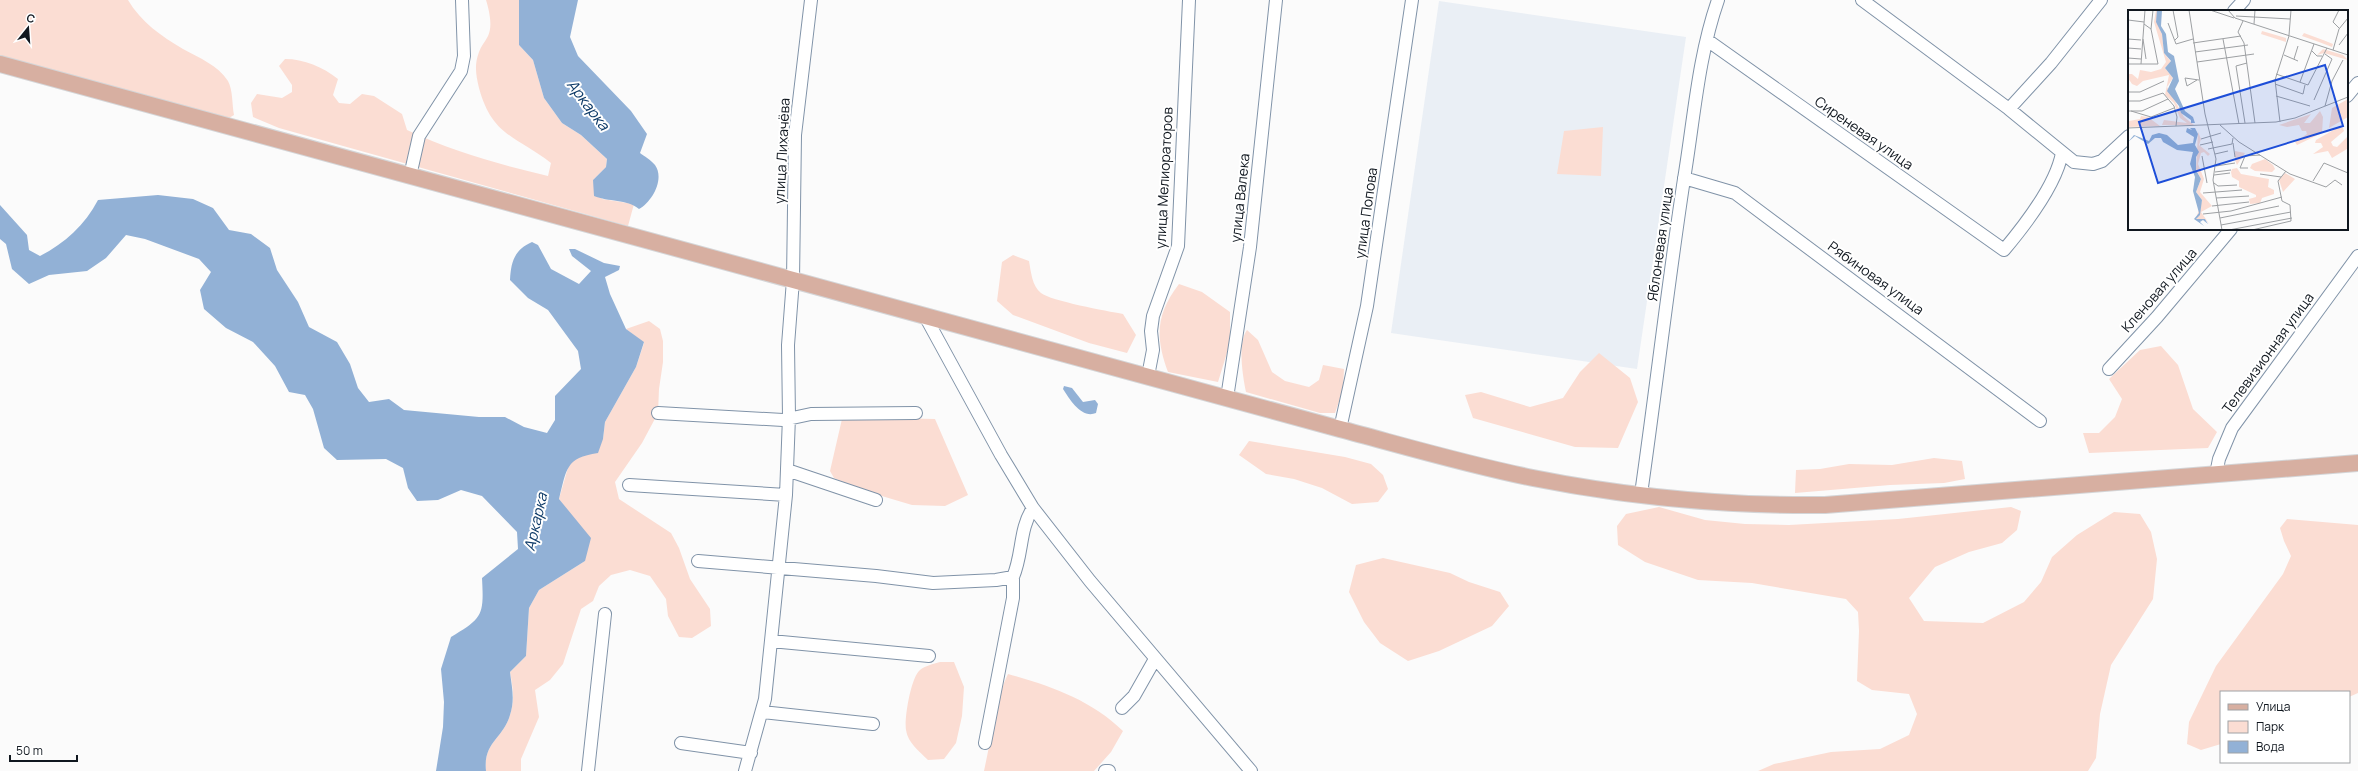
<svg xmlns="http://www.w3.org/2000/svg" width="2358" height="771" font-family="Manrope,sans-serif">
<style>
.built{fill:#eaeff5}
.green{fill:#fbddd3}
.water{fill:#92b1d6}
.lines{fill:none;stroke-linecap:round;stroke-linejoin:round}
.minor-casing{stroke:#8093a8;stroke-width:14}
.major-casing{stroke:#d4d5d7;stroke-width:18}
.minor{stroke:#fff;stroke-width:12}
.major{stroke:#d7afa1;stroke-width:16}
.labels{text-anchor:middle;stroke-width:4;stroke-linejoin:round;paint-order:stroke}
.street-label{font-size:14px;fill:#10171f;stroke:#fff}
.water-label{font-size:15px;font-style:italic;fill:#0c3967;stroke:#fff}
.inset-road{fill:none;stroke:#9da0a3;stroke-width:1}
.view{fill:#1d4ed8;fill-opacity:0.15;stroke:#1d4ed8;stroke-width:2}
.inset-edge{fill:none;stroke:#10171f;stroke-width:2}
</style>
<rect width="100%" height="100%" fill="#fbfbfb"/>
<!-- built -->
<path class="built" d="M1439,1L1686,37L1637,369L1391,333Z"/>
<!-- green -->
<path class="green" d="M0,0H128C141,22 161,36 183,49C199,58 218,65 228,81C233,90 232,105 234,115L229,118L0,58Z
M486,0H519V45L533,60L544,98L562,123L581,135L607,159L606,167L593,180L602,199L634,204L628,226L279,128L253,117L251,103L257,94L282,98L292,92V85L279,66L285,59C304,59 323,67 338,79L333,95L339,103L350,104L362,94L374,96L402,114L407,130C454,152 498,164 548,176L551,163C516,136 492,136 479,88C476,75 474,65 479,52C481,46 485,42 488,36C493,26 489,10 486,0Z
M1603,127L1601,176L1557,174L1564,131Z
M1013,255L1029,261C1031,272 1032,286 1041,293C1051,301 1107,311 1123,314L1136,335L1127,353L1089,343L1013,315L997,301L1002,262Z
M1179,284L1202,292L1230,312V343L1218,382L1168,372C1155,337 1156,314 1179,284Z
M649,321L660,329L663,341V362L659,389L658,413L642,443L615,482L619,499L671,533L679,548L690,579L710,609L711,626L692,638L679,637L668,616L666,599L650,576L630,570L611,575L599,586L593,601L581,609L563,664L550,680L535,690L539,717L521,759V771H486C483,742 503,739 510,715C515,700 513,688 510,672L526,656L529,608L539,590L585,561L569,513L559,499L569,464L603,439L605,422L636,367L644,343L626,329Z
M1247,330L1258,340L1272,372L1285,381L1309,387L1319,380L1323,365L1344,369L1343,390L1335,413H1320L1246,392C1243,377 1237,343 1247,330Z
M2161,346L2178,365L2193,409L2217,432L2208,448L2089,453L2083,433H2099L2115,417L2122,399L2109,379L2140,350Z
M1599,353L1630,378L1638,402L1618,448L1575,447L1473,418L1465,395L1481,392L1530,407L1563,398L1580,372Z
M848,417L935,419L968,495L945,506L912,505L865,491L834,478L830,471L842,419Z
M1249,441L1345,457L1371,464L1383,475L1388,489L1378,502L1352,504L1322,488L1294,479L1266,474L1239,455Z
M1934,458L1962,461L1965,479L1944,483L1890,485L1795,493L1796,470L1820,469L1849,464L1892,465Z
M1659,507L1705,520L1745,524L1789,525L1898,519L2011,507L2021,511L2017,530L2002,543L1969,552L1935,567L1909,598L1924,621L1983,623L2024,602L2041,582L2052,557L2077,535L2114,512L2140,514L2151,532L2157,559L2153,599L2111,665L2100,714L2096,758L2088,771H1758L1774,764L1831,752L1880,749L1909,735L1917,714L1909,694L1872,690L1857,681L1859,631L1858,612L1846,599L1752,583L1698,580L1645,562L1618,545L1617,526L1626,514Z
M2287,519L2358,525V693L2349,697V692H2221V744L2201,750L2187,744L2189,722L2216,666L2283,574L2291,556L2284,541L2280,528Z
M1383,558L1450,573L1469,582L1500,592L1509,606L1492,626L1439,651L1408,661L1380,643L1364,622L1349,592L1356,565Z
M940,662H954L964,687L962,716L956,743L944,759L928,760C919,751 908,743 906,730C904,719 911,677 920,670C925,666 933,664 940,662Z
M1008,674C1051,686 1091,700 1123,731L1111,752L1094,771H984L998,703L1004,683Z"/>
<!-- water -->
<path class="water" d="M519,0H578L570,37L578,56L631,111L647,134L640,153C644,156 651,160 655,165C665,179 652,202 639,209C627,199 608,202 594,196L593,180L606,167L607,159L581,135L562,123L544,98L533,60L519,45Z
M158,195L193,199L213,208L229,230L251,234L270,248L277,270L298,302L309,327L337,342L350,364L358,388L369,402L389,399L404,410L479,417H505L524,427L547,433L555,420V396L581,369L578,351L548,310L528,298L510,280C511,262 514,250 532,242L538,245L551,269L579,284L591,271L572,256L569,249H575L604,263L620,266L619,270L605,277L610,294L626,329L644,342L636,367L605,422L603,439L598,453C565,458 567,469 559,499L591,538L585,561L539,590L529,608L526,656L510,672C512,688 515,700 510,715C503,739 483,742 486,771H436L443,727L444,702L441,669L451,637C483,618 484,615 482,578L518,549L517,532L482,496L461,490L438,500L417,501L408,488L403,468L386,459L337,460L324,448L313,409L305,395L289,392L275,366L253,342L226,328L204,309L200,290L211,272L199,259L145,239L126,235L106,258L87,271L49,275L29,284L12,269L6,244L0,239V205L27,235L29,250L40,256C65,243 85,225 98,200Z
M1064,386L1072,388L1083,402L1095,400L1098,404L1096,413C1082,419 1070,400 1063,389Z"/>
<g class="lines">
<!-- minor casing -->
<g class="minor-casing">
<path id="minor" d="M1862,0L2009,109L2074,162L2093,164L2102,161L2129,136
M2234,11L2244,0
M1707,40L2004,250C2025,225 2056,185 2062,153
M2347,96L2358,83
M2009,109L2051,63L2101,0
M410,176L419,136L461,71L464,56L462,0
M1684,178L1735,193L2040,421
M925,316L1001,455L1033,508L1090,581L1251,771
M2109,369L2157,317L2231,229
M1148,376L1153,350L1151,331L1153,316L1178,246L1189,0
M1227,398L1250,247L1276,0
M658,413L783,420L811,414L916,413
M1340,429L1367,306L1412,0
M787,470L876,500
M2216,474L2219,459L2232,428L2358,256
M629,485L786,495
M1641,494C1656,389 1668,284 1684,179C1694,119 1698,57 1718,0
M698,561L876,576L933,583L996,580L1013,577C1023,554 1019,529 1033,508
M771,641L929,656
M1122,708L1134,696L1155,659
M762,712L873,724
M681,743L751,753
M985,743L1013,598V577
M588,771L605,614
M745,771L765,699L786,495L789,417L788,345L793,280L795,135L811,0
M1105,771H1109"/>
</g>
<!-- major casing -->
<g class="major-casing">
<path id="major" d="M0,64L1340,429C1404,446 1468,465 1533,478C1628,497 1728,506 1825,505L2358,463"/>
</g>
<!-- minor -->
<use href="#minor" class="minor"/>
<!-- major -->
<use href="#major" class="major"/>
</g>
<g class="labels">
<!-- street labels -->
<g class="street-label">
<text transform="translate(1864 133) rotate(35)" y="5">Сиреневая улица</text>
<text transform="translate(782 151) rotate(-87)" y="5">улица Лихачёва</text>
<text transform="translate(1164 178) rotate(-87)" y="5">улица Мелиораторов</text>
<text transform="translate(1240 198) rotate(-84)" y="5">улица Валека</text>
<text transform="translate(1366 213) rotate(-82)" y="5">улица Попова</text>
<text transform="translate(1660 244) rotate(-82)" y="5">Яблоневая улица</text>
<text transform="translate(1876 278) rotate(36)" y="5">Рябиновая улица</text>
<text transform="translate(2159 290) rotate(-49)" y="5">Кленовая улица</text>
<text transform="translate(2268 353) rotate(-54)" y="5">Телевизионная улица</text>
</g>
<!-- water labels -->
<g class="water-label">
<text transform="translate(588 105) rotate(53)" y="5">Аркарка</text>
<text transform="translate(536 522) rotate(-77)" y="5">Аркарка</text>
</g>
</g>
<!-- overview -->
<g transform="translate(2128 10)">
<rect width="220" height="220" fill="#fbfbfb"/>
<path d="M28,0H29L30,5L28,10L34,24L36,43L43,52L37,58L45,68L39,77L56,107L66,115H34L36,110L59,113L52,108L46,93L37,85L41,65L15,71L9,76L4,74L0,68V64H4L10,69L12,60L23,62L33,59L38,52L26,12ZM134,21L158,28V32L133,24ZM176,23L195,30L205,34L204,37L191,32L174,26ZM195,39L215,45L220,50L196,43L189,45ZM220,89V107L201,118L204,98ZM192,101L195,107L194,123L169,135L167,132L179,124L178,121H174L171,115L159,117L151,115L183,104L176,113H182ZM13,106L20,107L32,116L0,117L1,111L12,109ZM209,118H215L216,121L203,132L205,136L209,137L220,126L219,139L204,148L200,141L185,144L195,137L193,133H187L188,130ZM70,122L73,129L71,135L82,144L80,146L76,142L73,143L70,154L76,169L72,182L84,196L73,202L82,215L77,209H68L74,190L68,182L73,169L68,159ZM107,141L117,143L109,155L107,150ZM137,149L145,155L147,159L144,162L127,161L122,158L124,154ZM109,158L113,164L141,169L140,177L146,180V184L134,188L132,193L122,194L121,189L128,187V185L111,177V171L104,167L103,162L104,159ZM157,163L167,169L155,182L151,170Z" fill="#fbddd3"/>
<path d="M29,0H34L33,16L38,24L40,42L46,46L51,71L47,79L57,101L65,107L67,113H63V110L53,103L51,96L39,81L45,68L37,58L43,51L36,43L34,24L28,12ZM59,118L64,120L62,118H67L70,124L67,135L71,142L68,147V160L73,169L68,182L74,190L72,205L68,209H77L80,214L75,210L72,212L76,216L66,209L71,203L65,181L67,167L62,154L65,142L49,140L35,132L33,128H27L20,134L7,126L0,132L6,125L21,131L24,125L31,123L39,125L50,135L65,133L66,127L58,122Z" fill="#92b1d6"/>
<path class="inset-road" d="M45,0L50,27L47,30M61,0L77,104L88,149L85,170L94,220M82,0L106,8M100,0L107,8L220,45M108,6L162,9M0,10L16,12M115,11L110,22L116,33L127,113M40,13L48,34L65,29M126,14L127,0M211,18L205,12L211,0M23,19L25,0M161,25L163,0M0,29L13,30M15,29L18,49M95,29L111,114M65,33L113,26M211,35L220,23M0,38L13,39M205,40L211,19L220,8M184,41L189,46H194M67,42L120,35M156,45L170,51M0,48L13,49M166,49L170,36M69,52L126,44M0,54H30L23,19L16,14M13,54L17,0M148,64L180,75L199,38M69,70L59,76L57,68L71,70M172,72L186,34M147,74L175,84L177,75M0,82H12L36,71M148,86L182,96M186,90L204,49L197,44M0,91H12L35,83L46,96L49,107L48,116M197,96L204,71L215,50M0,101H14L40,89M3,101L23,107L46,98M152,112L147,70L161,26M117,113L108,56L119,53M92,115L111,132L162,164L198,177L207,170L214,175M0,118L148,112L167,108L220,87M73,129L93,123M105,133L107,147M72,135L85,132M80,139L104,134L105,128M87,144L100,141M74,146L79,173M88,156L107,153M120,158H112L117,146L132,145M87,162L103,160M132,164L153,167M86,165L102,163M185,171L196,153L220,163M86,173L90,176L109,175M75,183L114,180M88,188L121,186M84,196L121,192M75,204L103,201L154,187M92,208L151,196M93,215L163,202M101,220L164,208M124,220L163,211L162,195L154,191L150,171L158,161"/>
<path class="view" d="M197,55L215,116L30,173L11,112Z"/>
<rect width="220" height="220" class="inset-edge"/>
</g>
<!-- legend -->
<rect x="2220" y="691" width="130" height="72" fill="#ffffff" stroke="#9fa2a5"/>
<rect x="2228" y="704" width="20" height="6" fill="#d7afa1" stroke="#9fa2a5"/>
<text x="2256" y="711" font-size="12" fill="#10171f">Улица</text>
<rect x="2228" y="721" width="20" height="12" fill="#fbddd3" stroke="#9fa2a5"/>
<text x="2256" y="731" font-size="12" fill="#10171f">Парк</text>
<rect x="2228" y="741" width="20" height="12" fill="#92b1d6" stroke="#9fa2a5"/>
<text x="2256" y="751" font-size="12" fill="#10171f">Вода</text>
<!-- north arrow -->
<g transform="translate(28 28) rotate(17)" stroke="#ffffff" stroke-width="3" paint-order="stroke">
<path d="M0-3L7 15L0 10L-7 15Z" fill="#10171f"/>
<text y="-6" font-size="11" font-weight="bold" text-anchor="middle" fill="#10171f">С</text>
</g>
<!-- scale -->
<path d="M10 755v6h67v-6" fill="none" stroke="#10171f" stroke-width="2"/>
<text x="16" y="755" font-size="12" fill="#10171f" stroke="#ffffff" stroke-width="3" paint-order="stroke">50 m</text>
</svg>
